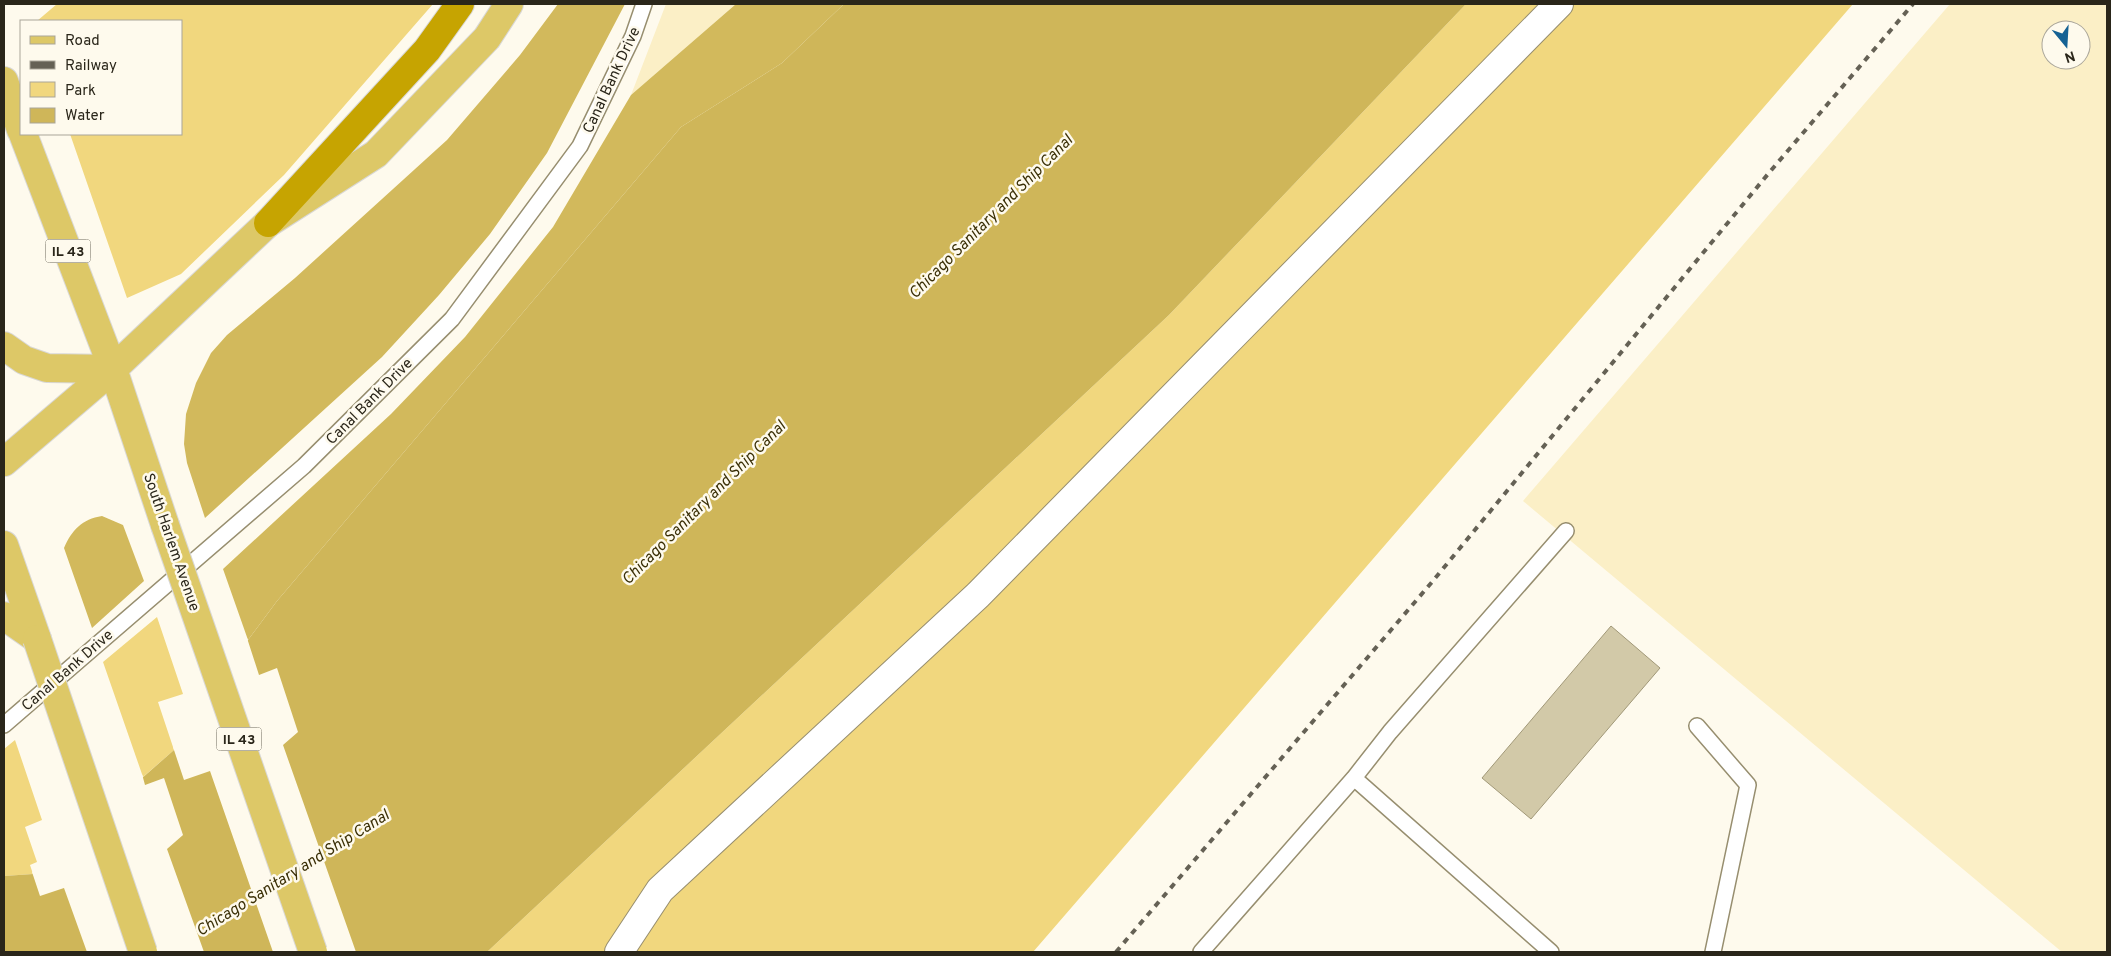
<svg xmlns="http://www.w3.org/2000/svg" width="2111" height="956" font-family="Overpass,sans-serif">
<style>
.built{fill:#fbefc6;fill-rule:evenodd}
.green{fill:#f1d77e}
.forest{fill:#d2b95c}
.water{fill:#cfb659}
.pier{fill:#fefaed}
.building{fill:#d2c9a8;stroke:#a19878}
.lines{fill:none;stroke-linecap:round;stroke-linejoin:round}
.service-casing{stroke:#978e6f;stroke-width:18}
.minor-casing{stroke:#978e6f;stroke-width:30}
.primary-casing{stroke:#d9d8d6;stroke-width:30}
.motorway-casing{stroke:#d9d8d6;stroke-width:30}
.service{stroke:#fff;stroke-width:15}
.minor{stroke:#fff;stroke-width:28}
.primary{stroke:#ddc867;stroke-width:28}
.motorway{stroke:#c6a401;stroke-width:28}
.rail{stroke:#656155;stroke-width:4;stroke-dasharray:6 6;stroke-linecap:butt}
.primary-bridge-casing{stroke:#d9d8d6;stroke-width:30;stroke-linecap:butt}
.primary-bridge{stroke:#ddc867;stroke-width:28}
.labels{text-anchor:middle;stroke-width:5;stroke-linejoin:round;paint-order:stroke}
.shield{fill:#fefaed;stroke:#6a6659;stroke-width:1}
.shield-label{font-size:14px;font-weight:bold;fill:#2a261a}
.street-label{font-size:15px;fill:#2a261a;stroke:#fefaed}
.water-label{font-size:16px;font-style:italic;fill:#3b3007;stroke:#fefaed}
</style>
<rect width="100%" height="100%" fill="#fefaed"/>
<!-- built -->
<path class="built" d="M666,4H736L631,95Z
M1950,4H2107V952H2062L1523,501ZM2051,30H2081V60H2051Z"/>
<!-- green -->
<path class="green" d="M57,4H433L284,175L181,274L127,298L70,134H181V21H37Z
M1466,4H1853L1033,952H487L1169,315Z
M157,617L183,694L158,702L174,750L143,777L103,662Z
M15,740L42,820L25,827L37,862L30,865L33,874L4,876V749Z"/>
<!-- forest -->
<path class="forest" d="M558,4H625L547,153L490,234L439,295L382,357L205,518L187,463L184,444L186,414L196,383L211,353L227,335L295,278L447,140L520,55Z
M736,4H844L782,63L681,127L277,601L248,640L223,569L391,414L465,337L553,227L631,95Z
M102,516L123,525L144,581L92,628L64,548C72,530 82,519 102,516Z"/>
<!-- water -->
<path class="water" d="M844,4H1466L1169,315L487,952H4V876L33,874L174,750L248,640L277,601L681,127L782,63Z"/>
<!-- pier -->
<path class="pier" d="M247,638L259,675L277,668L298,732L283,745L356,952H273L210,771L184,780L173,747Z
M142,774L145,785L164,778L183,835L167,849L204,952H87L64,888L40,896L32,872Z"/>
<!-- building -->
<path class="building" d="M1611,626L1660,668L1531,819L1482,778Z"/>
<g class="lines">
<!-- service casing -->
<g class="service-casing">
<path id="service" d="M4,725L304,466L452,319L580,146L633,36L644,4
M1697,726L1748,785L1713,952
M1354,778L1390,732L1566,531
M1201,952L1354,778L1551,952"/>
</g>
<!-- minor casing -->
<g class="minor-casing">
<path id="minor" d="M619,952L660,890L978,595L1559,4"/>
</g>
<!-- primary casing -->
<g class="primary-casing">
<path id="primary" d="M4,81L21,130
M23,134L113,369L165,525
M4,346L24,360L47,368L113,369
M4,462L113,369L268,223L376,154L487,38L509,4
M4,545L37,639
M4,616L37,639"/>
</g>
<!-- motorway casing -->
<g class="motorway-casing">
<path id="motorway" d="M268,223L427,50L460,4"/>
</g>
<!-- service -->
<use href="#service" class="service"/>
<!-- minor -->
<use href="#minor" class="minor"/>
<!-- primary -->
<use href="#primary" class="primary"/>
<!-- motorway -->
<use href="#motorway" class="motorway"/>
<!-- rail -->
<path class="rail" d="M1116,952L1432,582L1768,174L1913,4"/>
<!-- primary-bridge casing -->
<g class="primary-bridge-casing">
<path id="primary-bridge" d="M165,525L313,952
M37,639L143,952"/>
</g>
<!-- primary-bridge -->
<use href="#primary-bridge" class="primary-bridge"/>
</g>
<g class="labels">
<!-- shield labels -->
<g class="shield">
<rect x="45.5" y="239.5" width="45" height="23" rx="4"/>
<rect x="216.5" y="727.5" width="45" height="23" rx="4"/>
</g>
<g class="shield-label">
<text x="68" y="256">IL 43</text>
<text x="239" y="744">IL 43</text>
</g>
<!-- street labels -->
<g class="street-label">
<text transform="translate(611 80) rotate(-65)" y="5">Canal Bank Drive</text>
<text transform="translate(369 401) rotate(-45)" y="5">Canal Bank Drive</text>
<text transform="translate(172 542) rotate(71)" y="5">South Harlem Avenue</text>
<text transform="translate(67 670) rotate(-41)" y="5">Canal Bank Drive</text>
</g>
<!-- water labels -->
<g class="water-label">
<text transform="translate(990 216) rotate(-45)" y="6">Chicago Sanitary and Ship Canal</text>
<text transform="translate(703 502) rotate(-45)" y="6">Chicago Sanitary and Ship Canal</text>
<text transform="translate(292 872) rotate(-32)" y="6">Chicago Sanitary and Ship Canal</text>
</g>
</g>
<!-- border -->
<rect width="2111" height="956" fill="none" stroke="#2a261a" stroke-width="10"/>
<!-- legend -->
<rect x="20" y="20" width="162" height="115" fill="#fefaed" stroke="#a9a599"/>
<rect x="30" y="36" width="25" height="8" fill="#ddc867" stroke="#a9a599"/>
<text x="65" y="45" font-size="15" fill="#2a261a">Road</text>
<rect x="30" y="61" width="25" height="8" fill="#656155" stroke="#a9a599"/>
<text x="65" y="70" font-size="15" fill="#2a261a">Railway</text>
<rect x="30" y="82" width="25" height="15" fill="#f1d77e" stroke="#a9a599"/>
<text x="65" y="95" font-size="15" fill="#2a261a">Park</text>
<rect x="30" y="108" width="25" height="15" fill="#cfb659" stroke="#a9a599"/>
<text x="65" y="120" font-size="15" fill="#2a261a">Water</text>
<!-- north arrow -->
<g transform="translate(2066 45) rotate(162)"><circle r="24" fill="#fefaed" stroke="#a9a599"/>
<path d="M0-4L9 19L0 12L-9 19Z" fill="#156294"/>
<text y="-8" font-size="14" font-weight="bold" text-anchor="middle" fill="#2a261a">N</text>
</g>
</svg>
